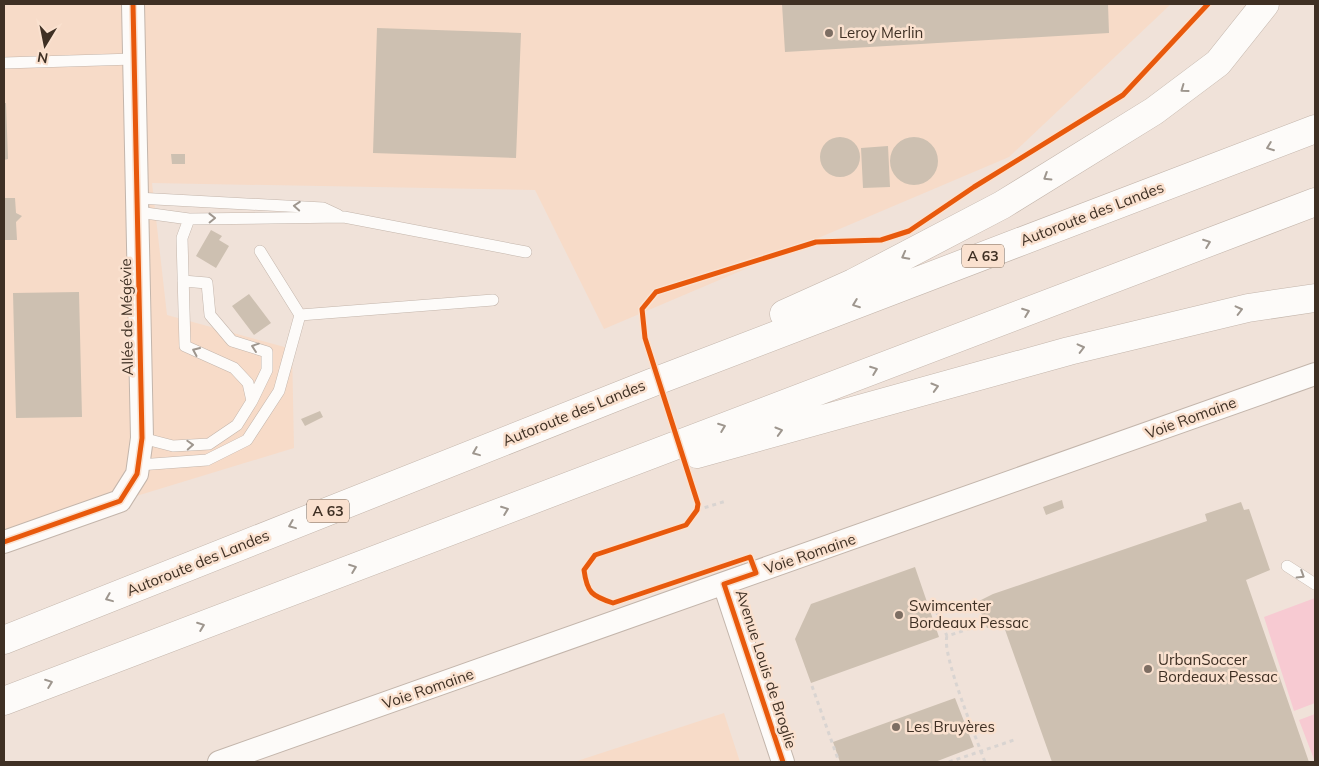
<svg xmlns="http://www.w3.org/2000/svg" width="1319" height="766" font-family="Mulish,sans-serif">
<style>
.built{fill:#f7dbc8}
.green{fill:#f7cad2}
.building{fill:#cdc0b1}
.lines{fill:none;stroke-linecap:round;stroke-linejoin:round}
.lane-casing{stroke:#c3b5ab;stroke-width:12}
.street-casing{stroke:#c3b5ab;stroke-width:24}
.highway-casing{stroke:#c3b5ab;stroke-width:29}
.path{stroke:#d9d4d1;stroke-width:3;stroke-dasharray:4 4;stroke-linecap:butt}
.lane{stroke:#fdfbf9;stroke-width:11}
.street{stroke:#fdfbf9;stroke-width:22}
.highway{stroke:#fdfbf9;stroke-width:28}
.cycleway-casing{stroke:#fae1cf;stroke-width:8}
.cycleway{stroke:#e8590c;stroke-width:5}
.oneway{stroke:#9e968e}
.poi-dot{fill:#7d6e63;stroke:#fae1cf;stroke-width:2}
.labels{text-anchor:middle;stroke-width:5;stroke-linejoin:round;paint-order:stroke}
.shield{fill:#fae1cf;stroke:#776557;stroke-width:1}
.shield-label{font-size:14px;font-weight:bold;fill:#3f3024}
.poi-label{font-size:15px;fill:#3f3024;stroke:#fae1cf;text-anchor:start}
.street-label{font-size:15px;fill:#3f3024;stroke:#fae1cf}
</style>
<rect width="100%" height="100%" fill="#f0e2d9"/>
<!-- built -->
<path class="built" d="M4,4H1171L1009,157L604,329L535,190L152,183L167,315L292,349L294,448L120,501L4,542Z
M724,713L740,762H574Z"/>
<!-- green -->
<path class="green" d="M1315,598V703L1294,711L1264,617Z
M1315,714V762L1299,720Z"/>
<!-- building -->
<path class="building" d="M782,4H1108L1109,33L785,52Z
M377,28L521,33L516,158L373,153Z
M4,103H6L8,159L4,160Z
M820 157a20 20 0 1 1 40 0a20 20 0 1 1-40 0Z
M890 161a24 24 0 1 1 48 0a24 24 0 1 1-48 0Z
M888,146L890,187L863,188L861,148Z
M171,154H185V164H172Z
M4,198H15L16,213L22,216L16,222L17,240H4Z
M211,230L222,236L219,240L229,246L216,268L196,256Z
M79,292L82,417L16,418L13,293Z
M249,294L271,323L254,335L232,306Z
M320,411L323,417L305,426L301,419Z
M1062,500L1064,508L1046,515L1043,507Z
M1241,502L1244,510L1249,509L1270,570L1246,580L1309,762H1052L1003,624L987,628L977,602L993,594L1207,521L1205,514Z
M915,567L939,637L811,683L795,639L811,604Z
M955,698L974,747L935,762H840L833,742Z"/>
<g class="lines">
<!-- lane casing -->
<g class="lane-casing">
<path id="lane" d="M4,63L134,59
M137,198L323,208L338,215
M138,212L189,219
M260,251L300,315
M183,281L207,283L210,315L232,341L267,352V370L252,401
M142,438L173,446L209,444L237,425L252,401L248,383L234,368L185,346L182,238L189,219L344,217L526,252
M139,465L207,460L247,440L279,391L300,315L493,300
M1287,566L1315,584"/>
</g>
<!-- street casing -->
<g class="street-casing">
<path id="street" d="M4,542L120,501L137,474L142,438L133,4
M724,584L783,762
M219,762L1315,374"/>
</g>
<!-- highway casing -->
<g class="highway-casing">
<path id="highway" d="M784,314L853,283L1002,205L1154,111L1218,63L1265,4
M697,454L1069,351L1248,308L1315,298
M4,640L651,383L1315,129
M4,701L1315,202"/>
</g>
<!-- path -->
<path class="path" d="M697,510L726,501
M936,611L947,636L975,627
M947,636C941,653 977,740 985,762
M812,686L839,762
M949,762L1014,740"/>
<!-- lane -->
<use href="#lane" class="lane"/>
<!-- street -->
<use href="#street" class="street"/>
<!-- highway -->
<use href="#highway" class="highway"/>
<!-- cycleway casing -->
<g class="cycleway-casing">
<path id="cycleway" d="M4,542L120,501L137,474L142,438L133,4
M783,762L724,584L756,573L750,557L613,603C592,596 587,593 584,570L595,555L686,525L697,510L698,504L645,338L642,309L656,292L816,242L881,240L909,231L974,187L1123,95L1208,4"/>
</g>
<!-- cycleway -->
<use href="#cycleway" class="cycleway"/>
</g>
<!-- one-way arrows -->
<defs><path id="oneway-chevron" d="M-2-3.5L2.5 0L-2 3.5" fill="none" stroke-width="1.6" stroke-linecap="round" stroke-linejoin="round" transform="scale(1.25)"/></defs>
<g class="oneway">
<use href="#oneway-chevron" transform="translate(1184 89) rotate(144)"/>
<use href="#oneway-chevron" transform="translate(1270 147) rotate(159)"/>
<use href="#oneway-chevron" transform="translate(1047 177) rotate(148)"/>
<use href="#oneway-chevron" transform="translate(297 206) rotate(-176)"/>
<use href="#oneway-chevron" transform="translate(212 218) rotate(-1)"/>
<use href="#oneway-chevron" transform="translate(1207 243) rotate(-21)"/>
<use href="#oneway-chevron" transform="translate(905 256) rotate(152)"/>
<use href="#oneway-chevron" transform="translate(856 304) rotate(159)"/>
<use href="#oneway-chevron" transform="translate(1239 310) rotate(-14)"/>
<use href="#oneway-chevron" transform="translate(1026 312) rotate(-21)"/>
<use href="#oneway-chevron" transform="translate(255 347) rotate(-161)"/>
<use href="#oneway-chevron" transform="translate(1081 348) rotate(-14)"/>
<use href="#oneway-chevron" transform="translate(196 351) rotate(-156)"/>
<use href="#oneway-chevron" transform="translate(874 370) rotate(-21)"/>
<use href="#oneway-chevron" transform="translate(935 387) rotate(-16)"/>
<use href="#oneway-chevron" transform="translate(722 427) rotate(-21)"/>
<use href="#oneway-chevron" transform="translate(779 431) rotate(-16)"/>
<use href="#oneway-chevron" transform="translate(190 445) rotate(-3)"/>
<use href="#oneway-chevron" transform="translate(476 452) rotate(158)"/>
<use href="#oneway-chevron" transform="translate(505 510) rotate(-21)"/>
<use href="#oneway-chevron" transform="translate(292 525) rotate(158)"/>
<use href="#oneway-chevron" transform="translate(353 568) rotate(-21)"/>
<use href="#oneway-chevron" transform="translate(1301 575) rotate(32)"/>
<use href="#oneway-chevron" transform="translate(109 598) rotate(158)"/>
<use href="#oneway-chevron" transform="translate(201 626) rotate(-21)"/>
<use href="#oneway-chevron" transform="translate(49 683) rotate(-21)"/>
</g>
<!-- markers -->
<g class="poi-dot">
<circle cx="829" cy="33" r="5"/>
<circle cx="899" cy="615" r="5"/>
<circle cx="1148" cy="669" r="5"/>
<circle cx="896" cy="727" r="5"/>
</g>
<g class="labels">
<!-- shield labels -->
<g class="shield">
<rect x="962" y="244.5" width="42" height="23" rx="4"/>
<rect x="307" y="499.5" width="42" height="23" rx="4"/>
</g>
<g class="shield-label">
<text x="983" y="261">A 63</text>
<text x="328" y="516">A 63</text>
</g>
<!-- poi labels -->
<g class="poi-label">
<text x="839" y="38">Leroy Merlin</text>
<text x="909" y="611">Swimcenter<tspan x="909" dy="17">Bordeaux Pessac</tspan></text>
<text x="1158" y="665">UrbanSoccer<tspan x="1158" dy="17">Bordeaux Pessac</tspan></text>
<text x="906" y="732">Les Bruyères</text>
</g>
<!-- street labels -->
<g class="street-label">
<text transform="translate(1092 214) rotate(-21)" y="5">Autoroute des Landes</text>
<text transform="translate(127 317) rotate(-91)" y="5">Allée de Mégévie</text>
<text transform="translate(574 413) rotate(-22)" y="5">Autoroute des Landes</text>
<text transform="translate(1191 418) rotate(-20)" y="5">Voie Romaine</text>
<text transform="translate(810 554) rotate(-19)" y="5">Voie Romaine</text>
<text transform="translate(198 563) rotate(-22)" y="5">Autoroute des Landes</text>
<text transform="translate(766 669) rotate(72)" y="5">Avenue Louis de Broglie</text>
<text transform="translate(428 689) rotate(-19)" y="5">Voie Romaine</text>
</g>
</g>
<!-- border -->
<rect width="1319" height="766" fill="none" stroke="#3f3024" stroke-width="10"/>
<!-- north arrow -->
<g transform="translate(45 45) rotate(190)" stroke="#fae1cf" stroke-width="4" paint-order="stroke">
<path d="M0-4L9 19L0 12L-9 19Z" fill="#3f3024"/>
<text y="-8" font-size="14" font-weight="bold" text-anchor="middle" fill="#3f3024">N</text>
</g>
</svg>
